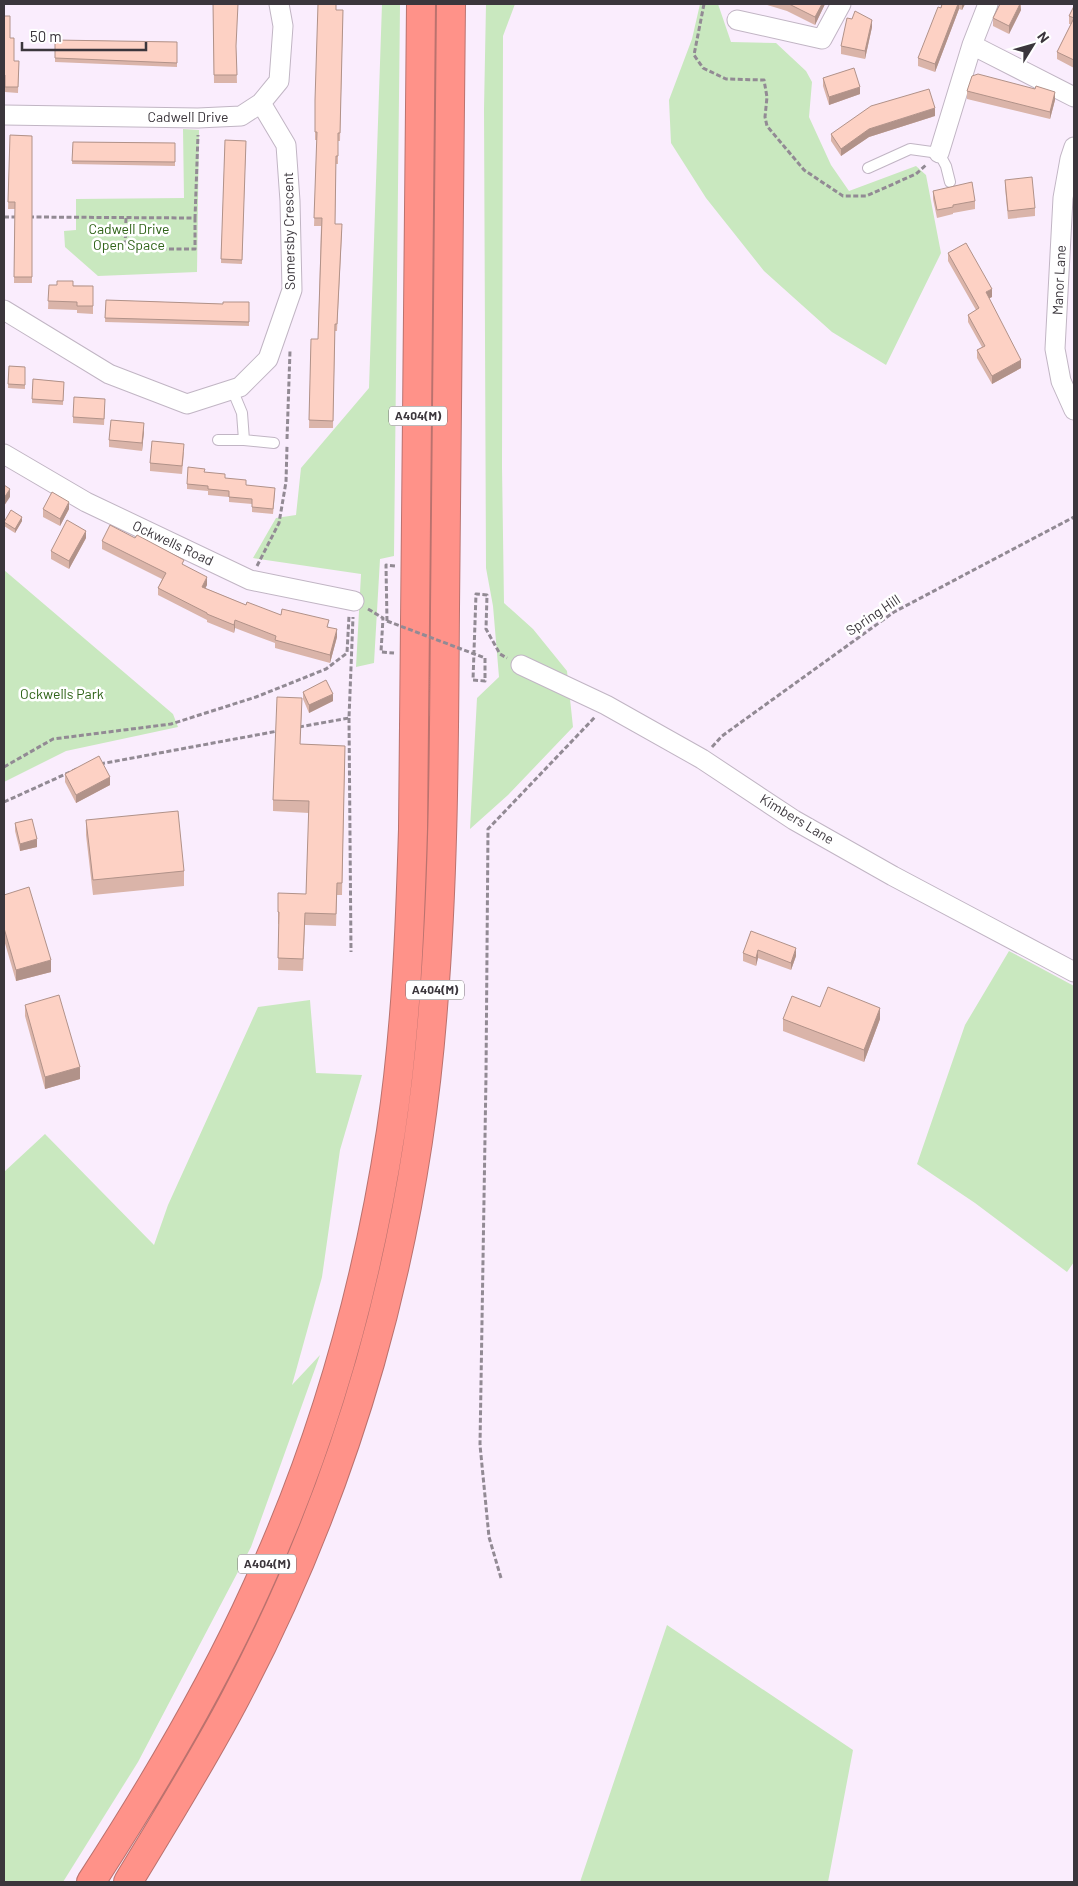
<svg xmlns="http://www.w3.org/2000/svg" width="1078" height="1886" font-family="Barlow,sans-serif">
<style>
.green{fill:#c9e8bf}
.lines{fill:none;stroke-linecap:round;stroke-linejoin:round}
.service-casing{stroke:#c1b5c4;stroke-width:12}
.minor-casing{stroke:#c1b5c4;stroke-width:21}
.motorway-casing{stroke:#ba726e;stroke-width:30}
.path{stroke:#928a94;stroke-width:3;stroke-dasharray:5 2.5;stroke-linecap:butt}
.service{stroke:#fff;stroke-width:10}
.minor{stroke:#fff;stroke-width:19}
.motorway{stroke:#ff9289;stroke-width:28}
.path-bridge{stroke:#928a94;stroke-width:3;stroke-dasharray:5 2.5;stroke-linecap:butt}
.wall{fill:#dab4a9}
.shaded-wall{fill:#b19289}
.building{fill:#fdd1c4;stroke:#b19289}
.labels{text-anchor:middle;stroke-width:5;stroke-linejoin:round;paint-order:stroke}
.shield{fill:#fff;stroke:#767276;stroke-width:1}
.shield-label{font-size:12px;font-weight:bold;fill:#3b363c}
.street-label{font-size:14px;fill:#3b363c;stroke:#fff}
.park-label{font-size:14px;fill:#2f6318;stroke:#fff}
</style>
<rect width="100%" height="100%" fill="#faedfd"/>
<!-- green -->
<path class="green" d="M382,4H400L394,556L380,559L374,663L356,667L361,574L253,558L276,518L296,515L301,468L369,388Z
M486,4H515L503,36L502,467L504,603L533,629L567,671L573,727L508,795L470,829L477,698L499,677L493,606L486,568L484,109Z
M700,4H718L731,42L776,43L806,71L812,82L809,117L831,165L849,191L916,166L926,175L941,253L886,365L832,332L764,271L706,198L671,143L669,100L692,39Z
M183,129L199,130L197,272L98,276L65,247L64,231L76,230V199L184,198Z
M4,570L173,714L178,727L66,751L4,782Z
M1009,951L1074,986V1262L1067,1272L975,1203L917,1164L965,1025Z
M310,1000L316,1073L362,1075L340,1150L322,1277L292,1385L320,1355L251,1547L138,1762L63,1882H4V1172L45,1134L154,1245L168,1205L258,1007Z
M667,1625L853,1750L828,1882H580Z"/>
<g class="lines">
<!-- service casing -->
<g class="service-casing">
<path id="service" d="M868,168L910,149L939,153L946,166L950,182
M232,389L242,413L244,440
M218,440H244L274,443"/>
</g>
<!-- minor casing -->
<g class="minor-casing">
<path id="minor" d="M737,20L822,39L841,4
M972,45L1074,97
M4,115L198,118L241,116L261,103L279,81L283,26L279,4
M1074,147L1070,159L1063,198L1055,349L1061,381L1074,410
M939,153L972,45L988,4
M4,310L109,374L187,404L240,387L268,359L292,290L290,201L286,145L261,103
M4,454L86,502L250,580L354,601
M521,665L606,705L702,759L794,820L893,876L1074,972"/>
</g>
<!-- motorway casing -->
<g class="motorway-casing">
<path id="motorway" d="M91,1882C152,1788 210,1691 256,1589C323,1444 367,1288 391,1131C406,1031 410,930 413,829L421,4
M128,1882C165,1821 203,1760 236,1697C292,1591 337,1478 370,1363C403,1247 424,1128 433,1008C444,875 444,742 445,608C447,407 449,205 451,4"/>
</g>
<!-- path -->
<path class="path" d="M704,4L694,55L703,68L726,79L764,80L767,97L765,117L767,126L804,170L843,196H866L916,174L927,164
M4,217H18
M29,217L195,218L198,135
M126,218L125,249H195V218
M287,439L290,351
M257,566L279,523L286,482L287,446
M368,609L383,618L381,652L394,653
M387,621L386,565L396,566
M485,658V681L473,680L476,594L487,595L486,629L500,654L507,658
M349,718L351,952
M299,727L349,718L353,617
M712,747L722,736L894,612L1074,517
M100,764L278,731
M4,767L53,739L171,724L256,697L326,669L347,653L349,616
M4,802L79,768
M501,1578L489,1537L480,1445L486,1076L488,829L595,717"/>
<!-- service -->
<use href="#service" class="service"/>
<!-- minor -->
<use href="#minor" class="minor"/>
<!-- motorway -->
<use href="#motorway" class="motorway"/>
<!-- path-bridge -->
<path class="path-bridge" d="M387,621L485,658"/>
</g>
<!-- wall -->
<path class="wall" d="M213,4L236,50L237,83H214Z
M764,4H825L815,25L787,11Z
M942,4H965L962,10L959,9L935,72L918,66V58Z
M1021,4V10L1009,34L993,26V18Z
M1074,6V68L1057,59V52L1071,24H1069V16Z
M336,10H343L340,141H338V164H336L335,224L342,232L338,311L337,331H335L333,428H309L311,339H318L321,226H314L317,140H315V100Z
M4,16L10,38L14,61H19L18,93L5,92V80H4Z
M852,19L872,27L865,59L841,54V46Z
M55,40L177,42V67L55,62Z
M823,78L860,94L829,105L823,86Z
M1035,89L1055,100L1050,119L967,99V91Z
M935,116L869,137L841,156L831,141V134Z
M10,135L32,136V283H14L15,209H8Z
M225,140L246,141L242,264L221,263Z
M73,142L175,143V166L72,164Z
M1005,180L1035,208V216L1008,219L1005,187Z
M933,191L975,201V209L953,213V214L937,218L933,199Z
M948,253L992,297L989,298L1021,368L992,384L977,358V350L982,347L968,322V315L976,310L948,261Z
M49,285L93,286V314L77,313V310L48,309Z
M106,300L223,304L249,302V326L105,322Z
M9,366L25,367V389L8,388Z
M33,379L64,382L63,405L32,403Z
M105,405L104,425L73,423V417Z
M144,431L142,451L109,447V440Z
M184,452L182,474L150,471V463Z
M204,472L246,485L275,493L273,514L252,512V504L229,502V497L208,495V491L187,489V484Z
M43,509H69L60,526L43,517Z
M22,521L15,533L4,526V522Z
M86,538L69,569L51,559V551Z
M102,541L184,565L207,585L205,588L246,605L281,615L329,627L337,637L330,663L275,648V643L235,628L234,633L207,622V620L158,595V588L162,579L102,549Z
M303,692L333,701L309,713L303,699Z
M302,709L300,744L345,746L342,895H337L336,926L305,925L303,971L278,970L279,924H278V912L306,894L309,813L273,811V800Z
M65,774L110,785L76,803L65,782Z
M86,820L184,871V886L93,895L86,835Z
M15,823L37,847L20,851L15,831Z
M4,895L51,972L16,981L4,940Z
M751,931L796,956L791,970L758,958L756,966L743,961V953Z
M25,1005L80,1079L45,1089L25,1016Z
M820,1007L880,1019L864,1062L783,1031V1019Z"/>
<!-- shaded-wall -->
<path class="shaded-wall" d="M822,4H825L815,25V17Z
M958,4H959V9L935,72V64Z
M962,4H965L962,10Z
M1020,4L1021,10L1009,34V26Z
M872,20V27L865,59V51Z
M860,87V94L829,105V97Z
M1055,92V100L1050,119V112Z
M935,108V116L869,137L841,156V149L869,129Z
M992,289V297L986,300V292Z
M1021,360V368L992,384V376Z
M144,423V431L142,451V443Z
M10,489V497L4,506V498Z
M69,502V509L60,526V519Z
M22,517V521L15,533V529Z
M86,531V538L69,569V561Z
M207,577V585L202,595V587Z
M235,620V628L234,633V625Z
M337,629V637L330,663V655Z
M333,694V701L309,713V705Z
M110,777V785L76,803V795Z
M37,839V847L20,851V844Z
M796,948V956L791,970V963Z
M758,950V958L756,966V958Z
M51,960V972L16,981V970Z
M880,1008V1019L864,1062V1050Z
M80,1067V1079L45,1089V1077Z"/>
<!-- building -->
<path class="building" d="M213,4H238L236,46L237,75H214Z
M318,4H336V10H343L340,133H338V156H336L335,224H342L337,324H335L333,421L309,420L311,339H318L322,218H314L317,132H315V100Z
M789,4H822L815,17Z
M942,4H958L935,64L918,58L938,7L941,8Z
M1000,4H1020L1009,26L993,18Z
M1074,6V60L1057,52L1074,18L1069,16Z
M855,11L872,20L865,51L841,46L847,18L852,19Z
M4,16H10V38H14V61H19L18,87H5V75H4Z
M55,40L177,42V63L55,58Z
M854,68L860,87L829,97L823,78Z
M978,74L1035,89L1036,86L1055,92L1050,112L967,91L972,76Z
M929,89L935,108L869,129L841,149L831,134L871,106Z
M10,135L32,136V277H14L15,202H8Z
M225,140L246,141L242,260L221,259Z
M73,142L175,143V162L72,161Z
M1032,177L1035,208L1008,211L1005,180Z
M972,182L975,201L953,205V207L937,210L933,191Z
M966,243L992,289L986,292L1021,360L992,376L977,350L985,346L968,315L979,308L948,253Z
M57,281H73V286H93V306H77V302L48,301L49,285H57Z
M106,300L223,304V302H249V322L105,318Z
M9,366L25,367V385L8,384Z
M33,379L64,382L63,401L32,399Z
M74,397L105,399L104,419L73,417Z
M111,420L144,423L142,443L109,440Z
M152,441L184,444L182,466L150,463Z
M188,467L205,469L204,472L225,474V478L246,480V485L275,488L273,509L252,507V499L229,497V491L208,489V486L187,484Z
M4,485L10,489L4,498Z
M52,492L69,502L60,519L43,509Z
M11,510L22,517L15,529L4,522Z
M67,520L86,531L69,561L51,551Z
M110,525L135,538L137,535L184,560L182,564L207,577L202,587L246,605L247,602L281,615L282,609L329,620L327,627L337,629L330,655L275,640L276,636L235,620L234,625L207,614V613L158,588L166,573L102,541Z
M326,680L333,694L309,705L303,692Z
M277,697L302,698L300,744L345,746L342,883H337L336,914L305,913L303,959L278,958L279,912H278V893L306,894L309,801L273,800Z
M99,756L110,777L76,795L65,774Z
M178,811L184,871L93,880L86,820Z
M32,819L37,839L20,844L15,823Z
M29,887L51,960L16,970L4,928V895Z
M751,931L796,948L791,963L758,950L756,958L743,953Z
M828,987L880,1008L864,1050L783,1019L792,996L820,1007Z
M59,995L80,1067L45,1077L25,1005Z"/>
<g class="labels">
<!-- shield labels -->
<g class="shield">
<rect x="389" y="406.5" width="58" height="19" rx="4"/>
<rect x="406" y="980.5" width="58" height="19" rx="4"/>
<rect x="238" y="1554.5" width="58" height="19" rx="4"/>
</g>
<g class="shield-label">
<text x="418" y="420">A404(M)</text>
<text x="435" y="994">A404(M)</text>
<text x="267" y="1568">A404(M)</text>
</g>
<!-- street labels -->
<g class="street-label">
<text x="188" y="122">Cadwell Drive</text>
<text transform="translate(289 231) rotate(-91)" y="5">Somersby Crescent</text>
<text transform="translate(1059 280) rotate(-87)" y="5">Manor Lane</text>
<text transform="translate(173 543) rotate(25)" y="5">Ockwells Road</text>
<text transform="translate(873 615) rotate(-34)" y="5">Spring Hill</text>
<text transform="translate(797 819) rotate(31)" y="5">Kimbers Lane</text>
</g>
<!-- park labels -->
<g class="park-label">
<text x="129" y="234">Cadwell Drive<tspan x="129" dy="16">Open Space</tspan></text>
<text x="62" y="699">Ockwells Park</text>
</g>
</g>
<!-- border -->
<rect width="1078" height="1886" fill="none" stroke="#3b363c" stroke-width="10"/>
<!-- north arrow -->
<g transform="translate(1033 45) rotate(53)" stroke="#ffffff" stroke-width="4" paint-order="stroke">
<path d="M0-4L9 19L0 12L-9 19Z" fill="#3b363c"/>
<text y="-8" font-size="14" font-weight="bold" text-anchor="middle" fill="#3b363c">N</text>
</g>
<!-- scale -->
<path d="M22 42v8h124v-8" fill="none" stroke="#3b363c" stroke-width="2.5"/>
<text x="30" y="42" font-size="15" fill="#3b363c" stroke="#ffffff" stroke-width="4" paint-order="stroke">50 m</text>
</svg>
